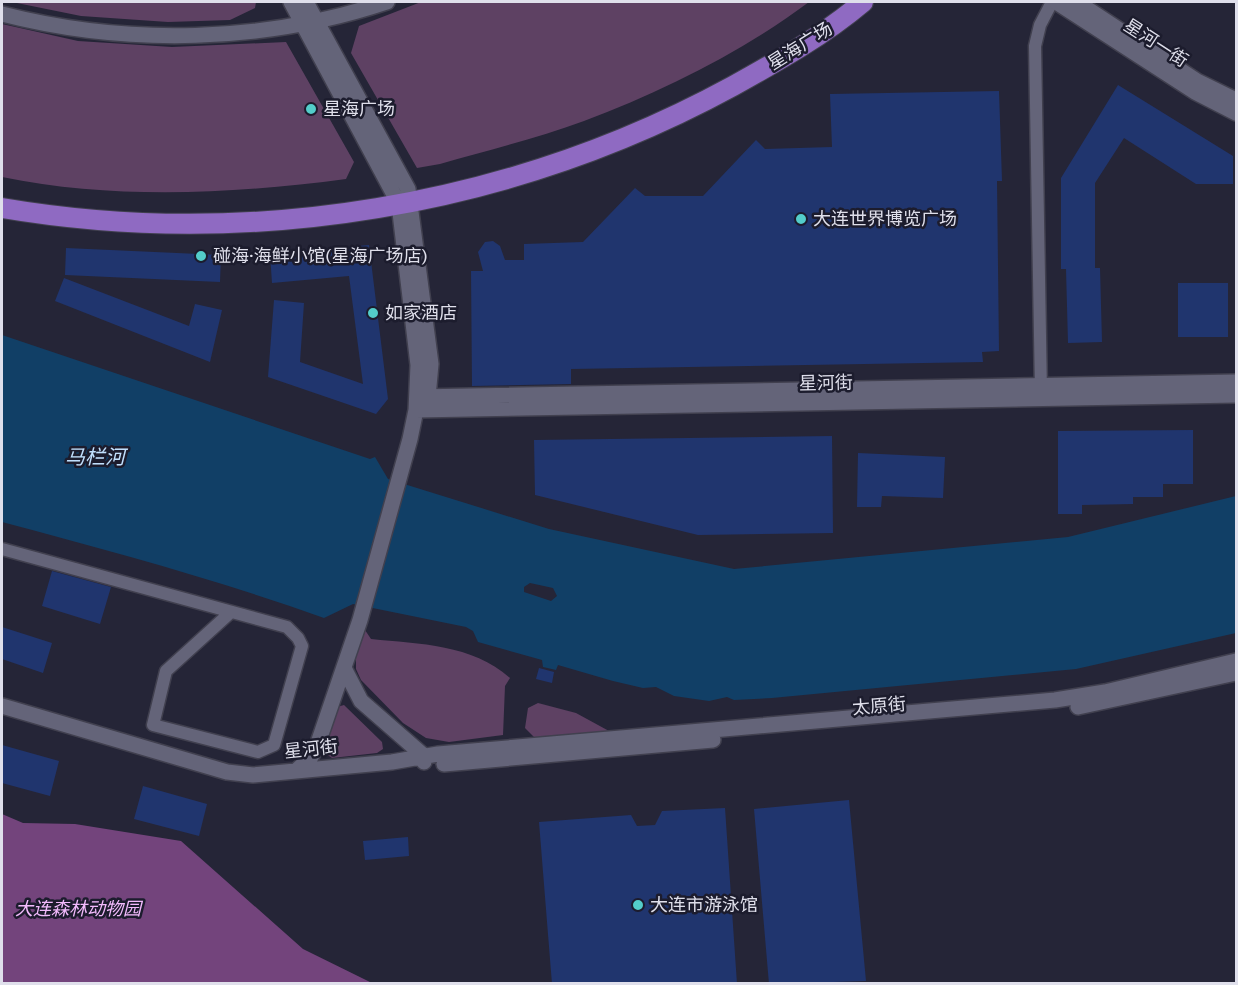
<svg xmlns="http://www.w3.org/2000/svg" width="1238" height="985" font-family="'Roboto Serif','Noto Sans SC',serif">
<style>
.green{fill:#5e4163}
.forest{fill:#73447c}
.water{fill:#113f66;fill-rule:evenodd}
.building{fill:#20356e}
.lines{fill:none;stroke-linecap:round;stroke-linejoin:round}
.minor-casing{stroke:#41404f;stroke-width:15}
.tertiary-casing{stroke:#41404f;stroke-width:18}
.trunk-casing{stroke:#41404f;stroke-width:22}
.minor{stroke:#646479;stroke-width:12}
.tertiary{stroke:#646479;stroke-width:15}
.trunk{stroke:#8f6ac2;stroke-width:20}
.poi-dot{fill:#53cdca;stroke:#1c1c2d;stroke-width:2}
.labels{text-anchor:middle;stroke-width:5;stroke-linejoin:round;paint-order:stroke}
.street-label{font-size:18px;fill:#dfdfeb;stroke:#1c1c2d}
.poi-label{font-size:18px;fill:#dfdfeb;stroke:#1c1c2d;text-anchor:start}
.park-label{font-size:18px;font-style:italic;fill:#f2bafc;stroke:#1c1c2d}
.water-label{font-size:20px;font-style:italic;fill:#c1e0fe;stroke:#1c1c2d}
</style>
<rect width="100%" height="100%" fill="#252537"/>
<!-- green -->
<path class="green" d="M12,2H256L255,8L230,20L168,22L81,16Z
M421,2H809C742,52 663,91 584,121C538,138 488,150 440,164L417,168L351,53L359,26Z
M2,24L78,41L172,47L286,42L354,162L346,179C233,194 114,200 2,177Z
M363,627L371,639C420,644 472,644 510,678L505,686L503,735L449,742L426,738L403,723L361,680L356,669V651Z
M538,703L576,713L609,731L536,739L525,728L528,708Z
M344,705L382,742L383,749L377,753L332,758L326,754L323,747L337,707Z"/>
<!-- forest -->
<path class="forest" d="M2,814L23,823L75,824L181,841L303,949L372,983H2Z"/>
<!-- water -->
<path class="water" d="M2,335L370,459L375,457L388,479L549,529L734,569L1068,537L1236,496V633L1076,669L772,698L734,700L727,697L709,701L674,696L656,687L643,688L613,681L558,665L556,670L543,667L542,660L478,642L473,631L466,627L353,604L324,618C218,580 111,551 2,522ZM530,583L553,588L557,596L551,601L524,592V587Z"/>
<!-- building -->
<path class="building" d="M1118,85L1233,156V184H1196L1124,138L1095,183V268H1100L1102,342L1068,343L1066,269H1061V178Z
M999,91L1002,181H997L999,351L982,352L983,362L571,369V384L472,386L471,271H483L478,252L485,242L493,241L500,246L505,260H524V244L583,242L635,188L645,196H703L756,140L765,149L832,147L830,94Z
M369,245L388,399L376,414L268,377L274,300L304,303L300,362L363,384L349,276L272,283L270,254Z
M66,248L221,255L220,282L65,275Z
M64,278L189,326L195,304L222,310L210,362L55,301Z
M1178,283H1228V337H1178Z
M1193,430V484H1163V497H1133V504L1082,505V514H1058V431Z
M832,436L833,533L698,535L535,495L534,440Z
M858,453L945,457L943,498L882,496L881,507H857Z
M52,571L111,587L100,624L42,606Z
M2,627L52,643L43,673L2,659Z
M539,668L554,672L552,683L536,679Z
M2,745L59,761L50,796L2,783Z
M143,786L207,804L199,836L134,819Z
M849,800L866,981L769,984L754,809Z
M725,808L737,984H552L539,822L631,815L637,826L655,825L662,811Z
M408,837L409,856L365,860L363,841Z"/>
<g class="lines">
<!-- minor casing -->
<g class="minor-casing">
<path id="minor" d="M1041,393L1035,46L1040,25L1052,2
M2,549L287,627L298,638L302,646L274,745L258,752L153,725L166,671L231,612"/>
</g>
<!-- tertiary casing -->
<g class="tertiary-casing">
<path id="tertiary" d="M291,2L399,204L418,365L416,410L410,439L360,620L317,746L311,757L297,770
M306,2L408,189L431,364L428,397L422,403
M1056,2L1195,92L1236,113
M1077,2L1197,81L1236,100
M2,14C127,46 264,43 387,2
M417,397L1236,382
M416,410L1236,395
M344,668L361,701L424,756V762
M2,706L227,772L253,775L392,762L438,754L1055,700L1105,692L1236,661
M1078,707L1236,673
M444,764L713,740"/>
</g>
<!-- trunk casing -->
<g class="trunk-casing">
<path id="trunk" d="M2,208C250,250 511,207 733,86C778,61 824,35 863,2"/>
</g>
<!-- minor -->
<use href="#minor" class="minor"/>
<!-- tertiary -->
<use href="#tertiary" class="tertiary"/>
<!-- trunk -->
<use href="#trunk" class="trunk"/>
</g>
<!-- markers -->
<g class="poi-dot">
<circle cx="311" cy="109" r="6"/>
<circle cx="801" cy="219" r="6"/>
<circle cx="201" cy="256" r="6"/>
<circle cx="373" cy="313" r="6"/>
<circle cx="638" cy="905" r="6"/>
</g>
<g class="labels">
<!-- street labels -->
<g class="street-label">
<text transform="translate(1156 43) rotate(33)" y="6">星河一街</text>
<text transform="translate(800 46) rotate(-32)" y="6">星海广场</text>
<text transform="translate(826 383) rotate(-1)" y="6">星河街</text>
<text transform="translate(879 706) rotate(-5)" y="6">太原街</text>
<text transform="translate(311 749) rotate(-6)" y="6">星河街</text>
</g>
<!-- poi labels -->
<g class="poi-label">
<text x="323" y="115">星海广场</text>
<text x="813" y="225">大连世界博览广场</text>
<text x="213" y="262">碰海·海鲜小馆(星海广场店)</text>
<text x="385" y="319">如家酒店</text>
<text x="650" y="911">大连市游泳馆</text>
</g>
<!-- park labels -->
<g class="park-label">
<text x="78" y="915">大连森林动物园</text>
</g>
<!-- water labels -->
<g class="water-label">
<text x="95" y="464">马栏河</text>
</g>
</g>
<!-- border -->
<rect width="1238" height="985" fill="none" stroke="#dfdfeb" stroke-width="6"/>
</svg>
